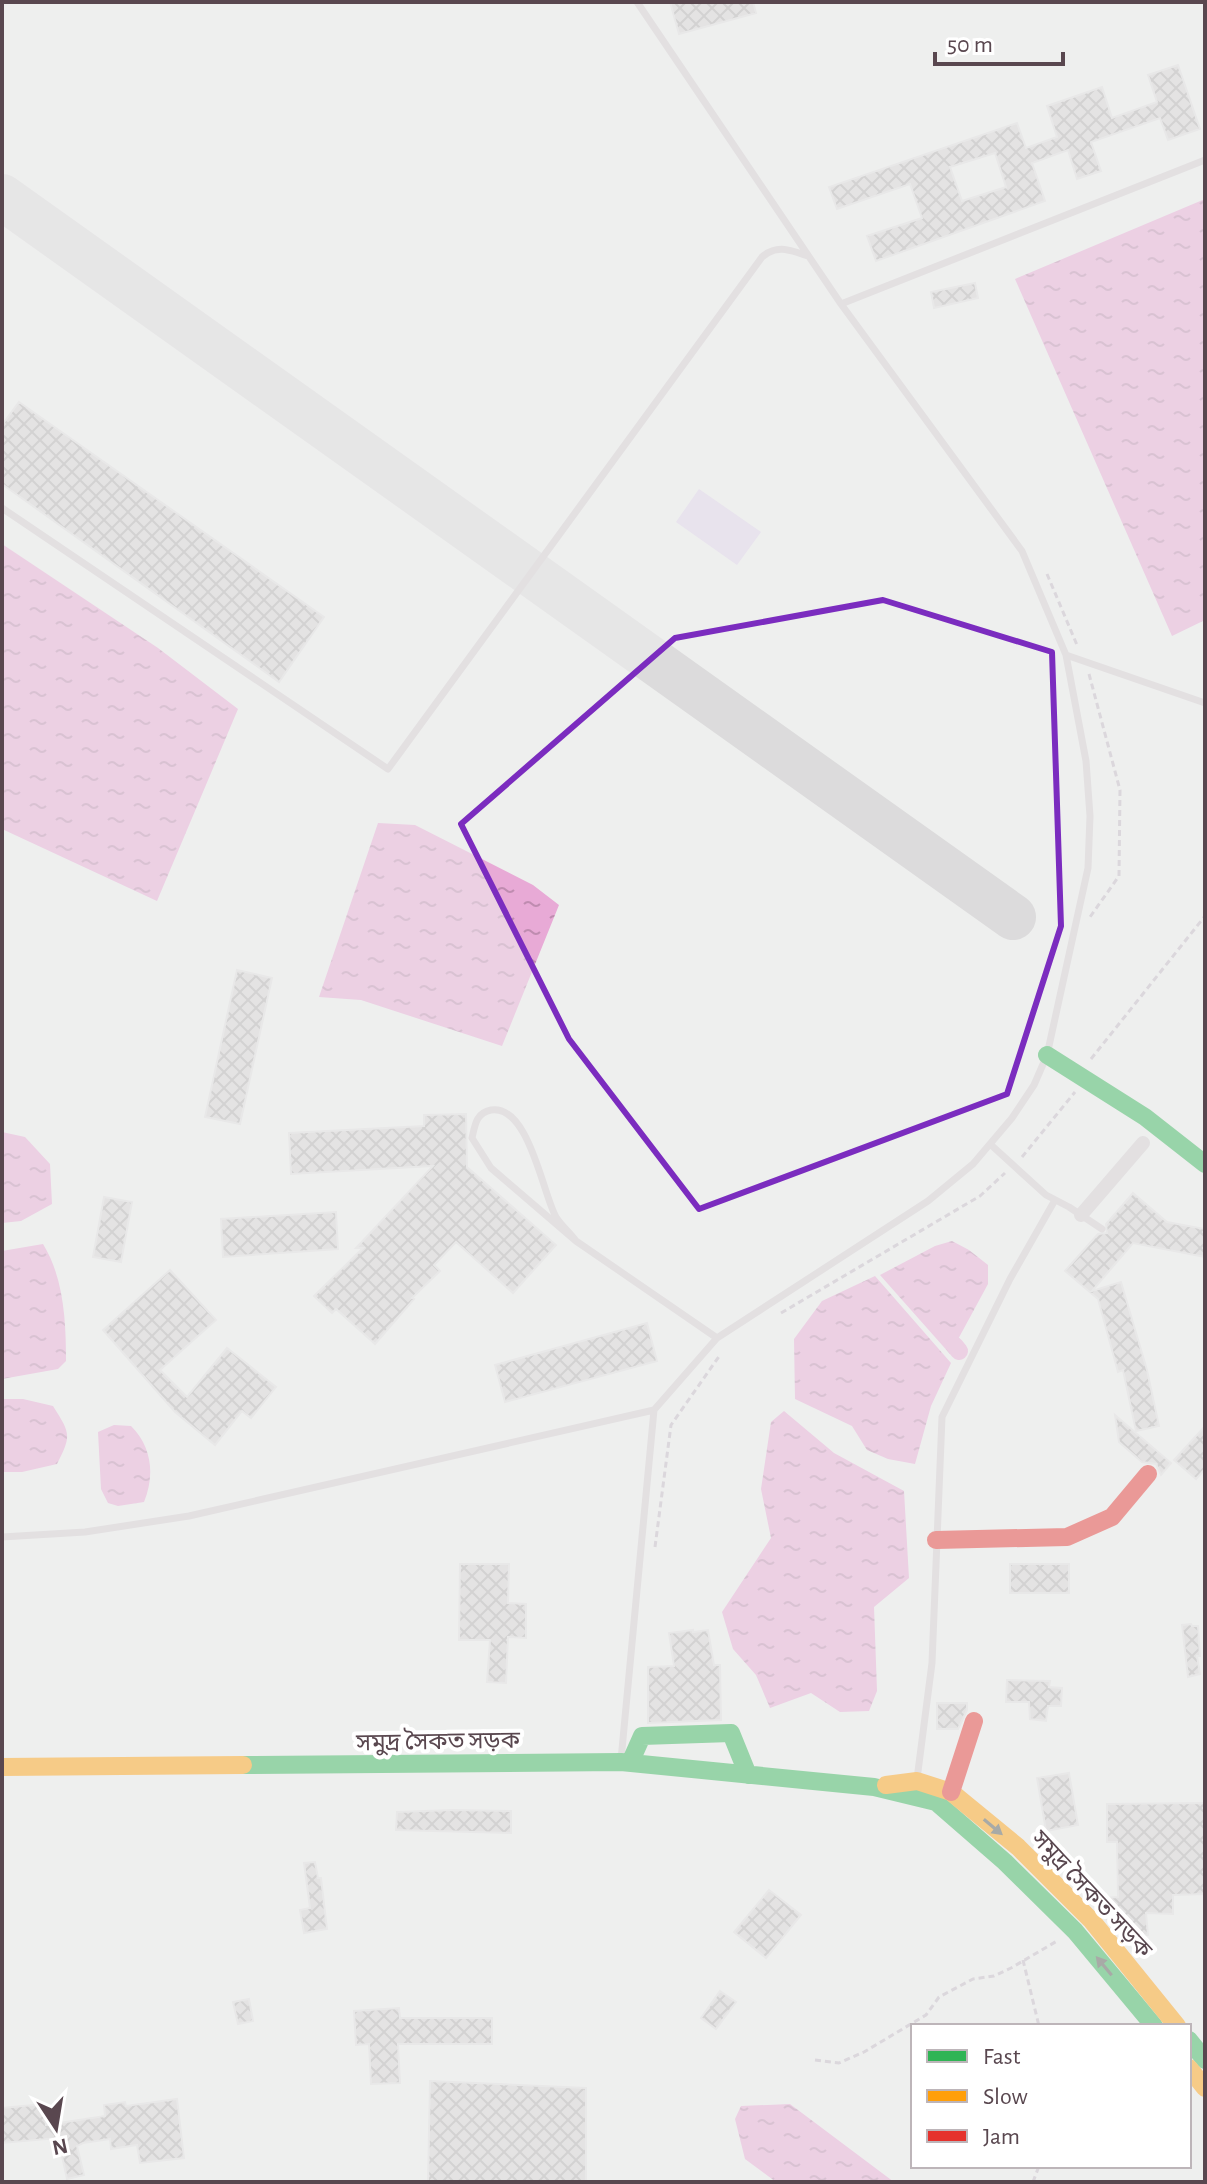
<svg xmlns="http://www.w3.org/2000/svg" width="1207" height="2184" font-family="'Alegreya Sans','Noto Sans Bengali',sans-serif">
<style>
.park{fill:#dfd4ec}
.water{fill:url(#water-ripples)}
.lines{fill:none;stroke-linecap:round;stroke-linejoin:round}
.canal{stroke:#e8aad6;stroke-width:18}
.taxiway{stroke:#dcdbdc;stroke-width:46}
.building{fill:url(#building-cross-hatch);stroke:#e1e0e0;stroke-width:2;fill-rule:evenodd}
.path{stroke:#c3bac5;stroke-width:3;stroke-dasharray:6 4;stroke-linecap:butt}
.lane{stroke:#d4cfd1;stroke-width:7}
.street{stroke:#d4cfd1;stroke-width:14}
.fast{stroke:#30b455;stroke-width:18}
.slow{stroke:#ff9f0a;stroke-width:18}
.jam{stroke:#e5322d;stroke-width:18}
.oneway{fill:#535750}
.marked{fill:none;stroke:#7b2cbf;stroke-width:6;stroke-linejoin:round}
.labels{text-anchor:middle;stroke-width:8;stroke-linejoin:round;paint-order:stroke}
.street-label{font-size:24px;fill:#59474f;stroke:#fff}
</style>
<defs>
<pattern id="water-ripples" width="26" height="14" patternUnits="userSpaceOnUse" patternTransform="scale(2)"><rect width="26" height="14" fill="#e8aad6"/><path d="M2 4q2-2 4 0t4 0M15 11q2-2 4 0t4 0" fill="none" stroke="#bf8cb0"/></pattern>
<pattern id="building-cross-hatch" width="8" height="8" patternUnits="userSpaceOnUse" patternTransform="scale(2)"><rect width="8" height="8" fill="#d7d5d5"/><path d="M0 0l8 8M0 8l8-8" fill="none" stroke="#b1afaf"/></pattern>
</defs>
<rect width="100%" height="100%" fill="#eeefee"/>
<!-- park -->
<path class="park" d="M699,489L761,532L737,565L676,522Z"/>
<!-- water -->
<path class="water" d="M1205,199V620L1172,636L1015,279Z
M2,544L158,648L238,709L157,901L2,829Z
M378,823L415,825L533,885L559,905L502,1046L361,1000L319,997Z
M2,1132L25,1137L50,1164L52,1204L21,1221L2,1223Z
M952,1241L969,1250L988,1265V1284L950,1354L880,1275L935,1246Z
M43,1244C64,1278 66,1322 66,1361L58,1369L2,1379V1251Z
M875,1276L951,1363L931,1406L915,1464L888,1459L867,1450L852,1426L795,1399L794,1339L822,1301Z
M2,1399H23L53,1406C70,1433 72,1435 57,1464L22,1472H2Z
M784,1411L834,1453L904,1491L909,1578L874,1607L877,1691L869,1711L840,1712L811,1693L770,1708L756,1675L733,1649L722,1612L771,1538L761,1489L771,1422Z
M114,1425L131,1426C152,1447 155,1475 144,1502L118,1506L108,1503L101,1489L98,1432Z
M790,2104L894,2182H776L745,2159L735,2119L741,2106Z"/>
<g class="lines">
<!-- canal -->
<path class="canal" d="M955,1346L959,1351"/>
<!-- taxiway -->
<path class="taxiway" d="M2,197L1013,917"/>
</g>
<!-- building -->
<path class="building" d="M670,2H753L756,13L679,34Z
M1178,65L1200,129L1168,140L1160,118L1091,142L1101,171L1077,179L1068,150L1032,163L1045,201L876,261L867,236L922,218L910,184L837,209L829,187L1017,123L1026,148L1057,137L1047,106L1102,87L1112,118L1157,102L1148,75ZM995,153L1006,187L962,201L950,167Z
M975,283L978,298L934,308L931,292Z
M19,402L324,617L279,682L2,484V425Z
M237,970L272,978L240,1124L205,1117Z
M466,1114L467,1167L556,1245L513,1293L456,1242L434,1265L440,1271L412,1298L414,1299L375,1344L336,1309L332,1313L314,1296L363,1248H356L433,1166L291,1174L289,1133L424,1126V1115Z
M1133,1193L1167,1222L1205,1229V1257L1133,1243L1092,1291L1121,1282L1147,1370L1159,1426L1136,1431L1123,1370L1118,1372L1098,1299L1065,1271L1098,1234L1107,1233L1106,1224Z
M104,1197L132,1202L121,1262L93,1257Z
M336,1212L338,1249L223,1257L221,1219Z
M170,1270L216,1320L160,1370L187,1397L227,1348L276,1387L251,1418L242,1411L215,1445L175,1412L103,1330Z
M647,1323L657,1361L505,1402L495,1365Z
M1115,1415L1171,1463L1161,1475L1156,1464L1142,1462L1119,1442Z
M1205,1426V1469L1196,1479L1174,1460Z
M460,1564H509L508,1603L526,1604V1638L508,1637L506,1683L487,1682L490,1640H459Z
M1010,1564H1069V1593H1010Z
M1191,1624L1192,1626H1198L1200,1656H1197L1200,1674L1188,1677L1182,1625Z
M693,1630V1632L708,1630L714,1665H720L721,1720L648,1723V1667L674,1666L669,1633Z
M1007,1680L1050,1681L1049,1687L1062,1688L1061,1706H1048L1046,1721L1030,1719L1029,1702H1006Z
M937,1703H967V1710L958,1729H937Z
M1069,1773L1078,1825L1046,1831L1037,1778Z
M1205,1803V1894L1173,1895V1914L1146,1913L1148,1935L1126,1938L1123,1918L1107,1919L1104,1915L1103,1898L1118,1897L1117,1842H1107V1804Z
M453,1810L511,1811V1833L396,1830L397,1812Z
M315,1862L318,1878H321L327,1929L304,1933L300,1910L310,1908L304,1863Z
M769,1890L801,1915L766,1958L734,1932Z
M720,1991L736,2002L716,2029L701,2018Z
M249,1999L253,2021L238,2024L233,2002Z
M399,2008L400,2018H492V2044H398L400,2083L371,2084L369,2044L356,2045L354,2011Z
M430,2081L586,2088V2182H428Z
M177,2099L184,2158L140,2163L137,2145L111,2149L110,2139L83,2143L77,2146L84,2175L67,2179L58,2138L2,2143V2108L44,2104L46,2125L105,2116L104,2105L125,2102L126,2106Z"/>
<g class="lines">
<!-- path -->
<path class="path" d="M1047,574L1077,645
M1089,674L1120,790L1119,876L1090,917
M1091,1059L1205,916
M1022,1157L1075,1092
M781,1313L980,1196L1005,1173
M655,1547L671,1425L720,1355
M1023,1960L1039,2026
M815,2060L839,2063L864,2052L926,2015L939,1997L973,1979L994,1976L1011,1968L1057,1941
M1033,2182L1039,2166"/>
<!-- lane -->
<path class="lane" d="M637,2L841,304L1022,551L1066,655L1205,703
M841,304L1205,160
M2,508L388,769L762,257C777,244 790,250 808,256
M990,1144L1046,1195L1069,1207L1102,1229
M576,1241C570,1233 561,1225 556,1217C543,1195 529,1104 491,1110C476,1113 475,1125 472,1138L491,1168L576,1241L717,1338
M2,1537L85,1532L189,1516L654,1410L717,1338L928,1201L973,1164L1012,1118L1034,1085L1047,1055L1088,868L1090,816L1086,761L1066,655
M621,1760L654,1410
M917,1779L932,1663L942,1417L1010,1279L1055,1200"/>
<!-- street -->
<path class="street" d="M1081,1215L1143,1143"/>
<!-- fast -->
<path class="fast" d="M1047,1055L1145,1117L1205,1164
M630,1763L642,1736L731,1733L748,1775
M243,1765L621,1762L874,1787L936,1802L1005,1862L1075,1931L1154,2026
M1189,2040L1205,2060"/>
<!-- slow -->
<path class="slow" d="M2,1767L243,1765
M886,1785L917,1781L951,1792L1018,1847L1092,1921L1177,2026
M1189,2068L1205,2088"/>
<!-- jam -->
<path class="jam" d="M936,1540L1067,1537L1112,1517L1148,1474
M951,1792L974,1721"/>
</g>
<!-- one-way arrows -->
<defs><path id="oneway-solid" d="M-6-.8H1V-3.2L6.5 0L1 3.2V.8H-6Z" transform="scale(2)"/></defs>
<g class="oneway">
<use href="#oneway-solid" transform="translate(993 1827) rotate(40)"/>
<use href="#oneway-solid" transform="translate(1104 1966) rotate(-130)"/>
</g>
<!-- marked area -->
<path d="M0 0H1207V2184H0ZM883,600L1052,652L1061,926L1007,1094L699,1209L569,1039L461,824L675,638Z" fill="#eeefee" fill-opacity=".55" fill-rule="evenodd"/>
<path class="marked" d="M883,600L1052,652L1061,926L1007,1094L699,1209L569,1039L461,824L675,638Z"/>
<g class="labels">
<!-- street labels -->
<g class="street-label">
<text transform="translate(438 1741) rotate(-1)" y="8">সমুদ্র সৈকত সড়ক</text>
<text transform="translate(1092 1894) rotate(47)" y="8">সমুদ্র সৈকত সড়ক</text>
</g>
</g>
<!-- border -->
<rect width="1207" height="2184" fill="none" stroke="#59474f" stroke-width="8"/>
<!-- legend -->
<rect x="911" y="2024" width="280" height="144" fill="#ffffff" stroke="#bdb5b9" stroke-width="2"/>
<rect x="927" y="2050" width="40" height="12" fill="#30b455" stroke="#bdb5b9" stroke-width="2"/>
<text x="983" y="2064" font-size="24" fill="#59474f">Fast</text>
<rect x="927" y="2090" width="40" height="12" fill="#ff9f0a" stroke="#bdb5b9" stroke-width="2"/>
<text x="983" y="2104" font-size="24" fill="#59474f">Slow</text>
<rect x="927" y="2130" width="40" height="12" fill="#e5322d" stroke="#bdb5b9" stroke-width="2"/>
<text x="983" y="2144" font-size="24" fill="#59474f">Jam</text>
<!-- north arrow -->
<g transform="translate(56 2128) rotate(168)" stroke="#ffffff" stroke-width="6" paint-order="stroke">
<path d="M0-6L14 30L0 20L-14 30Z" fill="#59474f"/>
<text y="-12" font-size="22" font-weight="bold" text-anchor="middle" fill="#59474f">N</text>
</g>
<!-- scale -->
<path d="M935 52v12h128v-12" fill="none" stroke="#59474f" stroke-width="4"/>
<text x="947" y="52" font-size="24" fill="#59474f" stroke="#ffffff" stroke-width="6" paint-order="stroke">50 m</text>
</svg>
